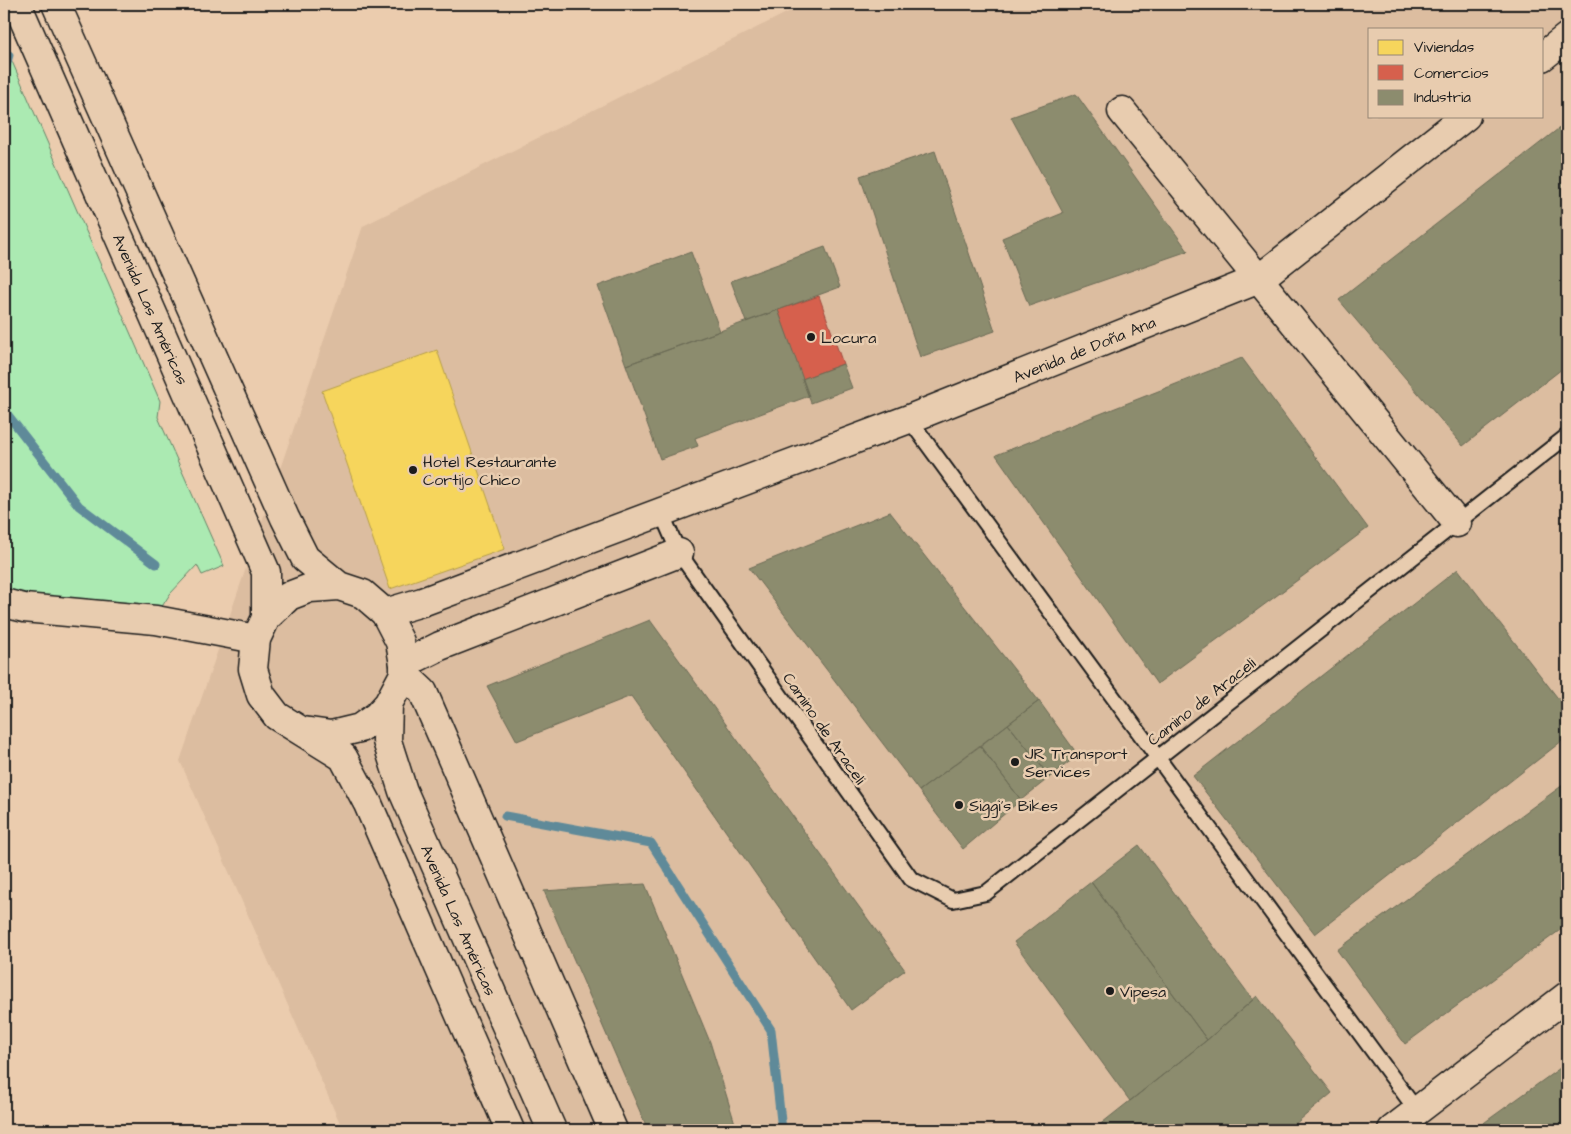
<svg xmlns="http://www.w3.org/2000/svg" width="1571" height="1134" font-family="'Architects Daughter',sans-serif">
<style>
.built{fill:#dcbda0;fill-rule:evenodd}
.green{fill:#abeab2;stroke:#648367}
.homes{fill:#f6d55c;stroke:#b59e49}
.shops{fill:#d6604d;stroke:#9e4c3e}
.industry{fill:#8c8c6e;stroke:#6a6a55}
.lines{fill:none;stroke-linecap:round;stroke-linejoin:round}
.stream{stroke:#5f8a99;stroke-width:9}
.lane-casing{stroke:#1c1c1c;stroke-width:18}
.street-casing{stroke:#1c1c1c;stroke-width:31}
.secondary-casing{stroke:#1c1c1c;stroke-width:31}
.lane{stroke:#e8ccaf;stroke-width:14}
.street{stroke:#e8ccaf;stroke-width:28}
.secondary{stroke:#e8ccaf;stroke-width:28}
.poi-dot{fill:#1c1c1c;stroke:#e8ccaf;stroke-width:2}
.labels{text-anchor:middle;stroke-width:5;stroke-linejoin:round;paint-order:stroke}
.street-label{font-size:16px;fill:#1c1c1c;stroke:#e8ccaf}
.poi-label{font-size:16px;fill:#1c1c1c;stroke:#e8ccaf;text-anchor:start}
</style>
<rect width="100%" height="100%" fill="#ebccae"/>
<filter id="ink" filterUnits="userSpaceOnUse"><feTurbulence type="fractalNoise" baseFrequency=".02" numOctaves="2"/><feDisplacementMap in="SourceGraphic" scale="10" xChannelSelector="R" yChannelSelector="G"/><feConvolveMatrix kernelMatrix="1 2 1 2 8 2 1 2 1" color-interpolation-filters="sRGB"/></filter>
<g filter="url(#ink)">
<!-- built -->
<path class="built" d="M804,4H1567V1130H343L180,761L363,226ZM1370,29H1542V116H1370Z"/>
<!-- green -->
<path class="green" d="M4,43L160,401L158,417L224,566L202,575L197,565L170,594L161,608L4,594Z"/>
<!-- homes -->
<path class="homes" d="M437,350L505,549L390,589L322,391Z"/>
<!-- shops -->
<path class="shops" d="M819,296L843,364L802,379L778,310Z"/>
<!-- industry -->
<path class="industry" d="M1076,94L1188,251L1029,306L1002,238L1063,213L1011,117Z
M1567,122V365L1463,446L1339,300Z
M935,151L995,331L920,357L860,176Z
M825,247L840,287L746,322L731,281Z
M691,252L720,331L626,365L598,286Z
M778,310L809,396L695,438L698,446L660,459L626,365Z
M1242,358L1368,528L1157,684L996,455Z
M843,364L852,388L811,403L802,379Z
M890,512L1039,701L919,791L749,568Z
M1458,569L1567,710V737L1315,934L1193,776Z
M650,620L905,970L851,1010L631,696L517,741L487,686Z
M1039,701L1078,755L1050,777L1008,724Z
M1008,724L1050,777L1021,800L980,746Z
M980,746L1021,800L963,849L919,791Z
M1567,782V925L1405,1044L1337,950Z
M1139,845L1253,1000L1207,1040L1091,882Z
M1091,882L1207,1040L1130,1101L1014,942Z
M645,884L710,1042L737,1130H648L544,891Z
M1257,996L1332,1093L1288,1130H1093L1207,1040Z
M1567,1063V1130H1474Z"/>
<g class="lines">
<!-- stream -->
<path class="stream" d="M4,73L9,55
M4,410L79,506L156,564
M505,816L651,843L771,1030L782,1130"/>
<!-- lane casing -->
<g class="lane-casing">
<path id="lane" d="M909,419L1417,1111
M661,512L679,553L911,879L953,900L986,893L1567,436"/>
</g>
<!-- street casing -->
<g class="street-casing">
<path id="street" d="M1542,57L1567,37
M1122,111L1457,523
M4,603L24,608L156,620L256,639
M385,613L422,602L909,419L1259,279L1466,116
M404,664L440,646L679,553
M404,674L423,692L613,1130
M1392,1130L1567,996"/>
</g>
<!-- secondary casing -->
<g class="secondary-casing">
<path id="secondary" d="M17,4L266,572V618
M56,4L285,518L305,558L339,586
M388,704L387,741L403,791L552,1130
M303,731L331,735L360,728L377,716L388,704L404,674V664L400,642L385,613L363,594L339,586L310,588L289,596L266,618L256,639L253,669L261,695L277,716L343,757L368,804L510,1130"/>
</g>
<!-- lane -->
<use href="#lane" class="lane"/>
<!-- street -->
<use href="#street" class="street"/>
<!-- secondary -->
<use href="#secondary" class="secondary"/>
</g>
</g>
<!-- markers -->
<g class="poi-dot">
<circle cx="811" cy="337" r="5"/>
<circle cx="413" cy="470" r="5"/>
<circle cx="1015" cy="762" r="5"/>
<circle cx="959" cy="805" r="5"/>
<circle cx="1110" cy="991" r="5"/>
</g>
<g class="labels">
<!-- street labels -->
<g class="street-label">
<text transform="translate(151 309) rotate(66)" y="6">Avenida Las Américas</text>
<text transform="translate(1084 349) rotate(-22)" y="6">Avenida de Doña Ana</text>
<text transform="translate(1201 701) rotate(-38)" y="6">Camino de Araceli</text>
<text transform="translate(825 728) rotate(55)" y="6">Camino de Araceli</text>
<text transform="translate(459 920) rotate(66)" y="6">Avenida Las Américas</text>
</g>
<!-- poi labels -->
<g class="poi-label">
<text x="821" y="343">Locura</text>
<text x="423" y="467">Hotel Restaurante<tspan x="423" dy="18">Cortijo Chico</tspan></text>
<text x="1025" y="759">JR Transport<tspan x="1025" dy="18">Services</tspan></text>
<text x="969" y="811">Siggi’s Bikes</text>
<text x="1120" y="997">Vipesa</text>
</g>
</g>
<!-- margin -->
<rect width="1571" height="1134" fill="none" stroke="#e8ccaf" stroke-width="20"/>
<rect x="10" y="10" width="1551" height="1114" fill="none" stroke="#1c1c1c" stroke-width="2" filter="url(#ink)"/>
<!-- legend -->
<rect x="1368" y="28" width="175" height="90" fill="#e8ccaf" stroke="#968674"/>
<rect x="1378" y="40" width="25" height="15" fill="#f6d55c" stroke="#968674"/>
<text x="1414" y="52" font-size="15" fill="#1c1c1c">Viviendas</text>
<rect x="1378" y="65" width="25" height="15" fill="#d6604d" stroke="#968674"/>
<text x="1414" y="78" font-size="15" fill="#1c1c1c">Comercios</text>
<rect x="1378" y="90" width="25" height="15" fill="#8c8c6e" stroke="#968674"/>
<text x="1414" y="102" font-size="15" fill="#1c1c1c">Industria</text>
</svg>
